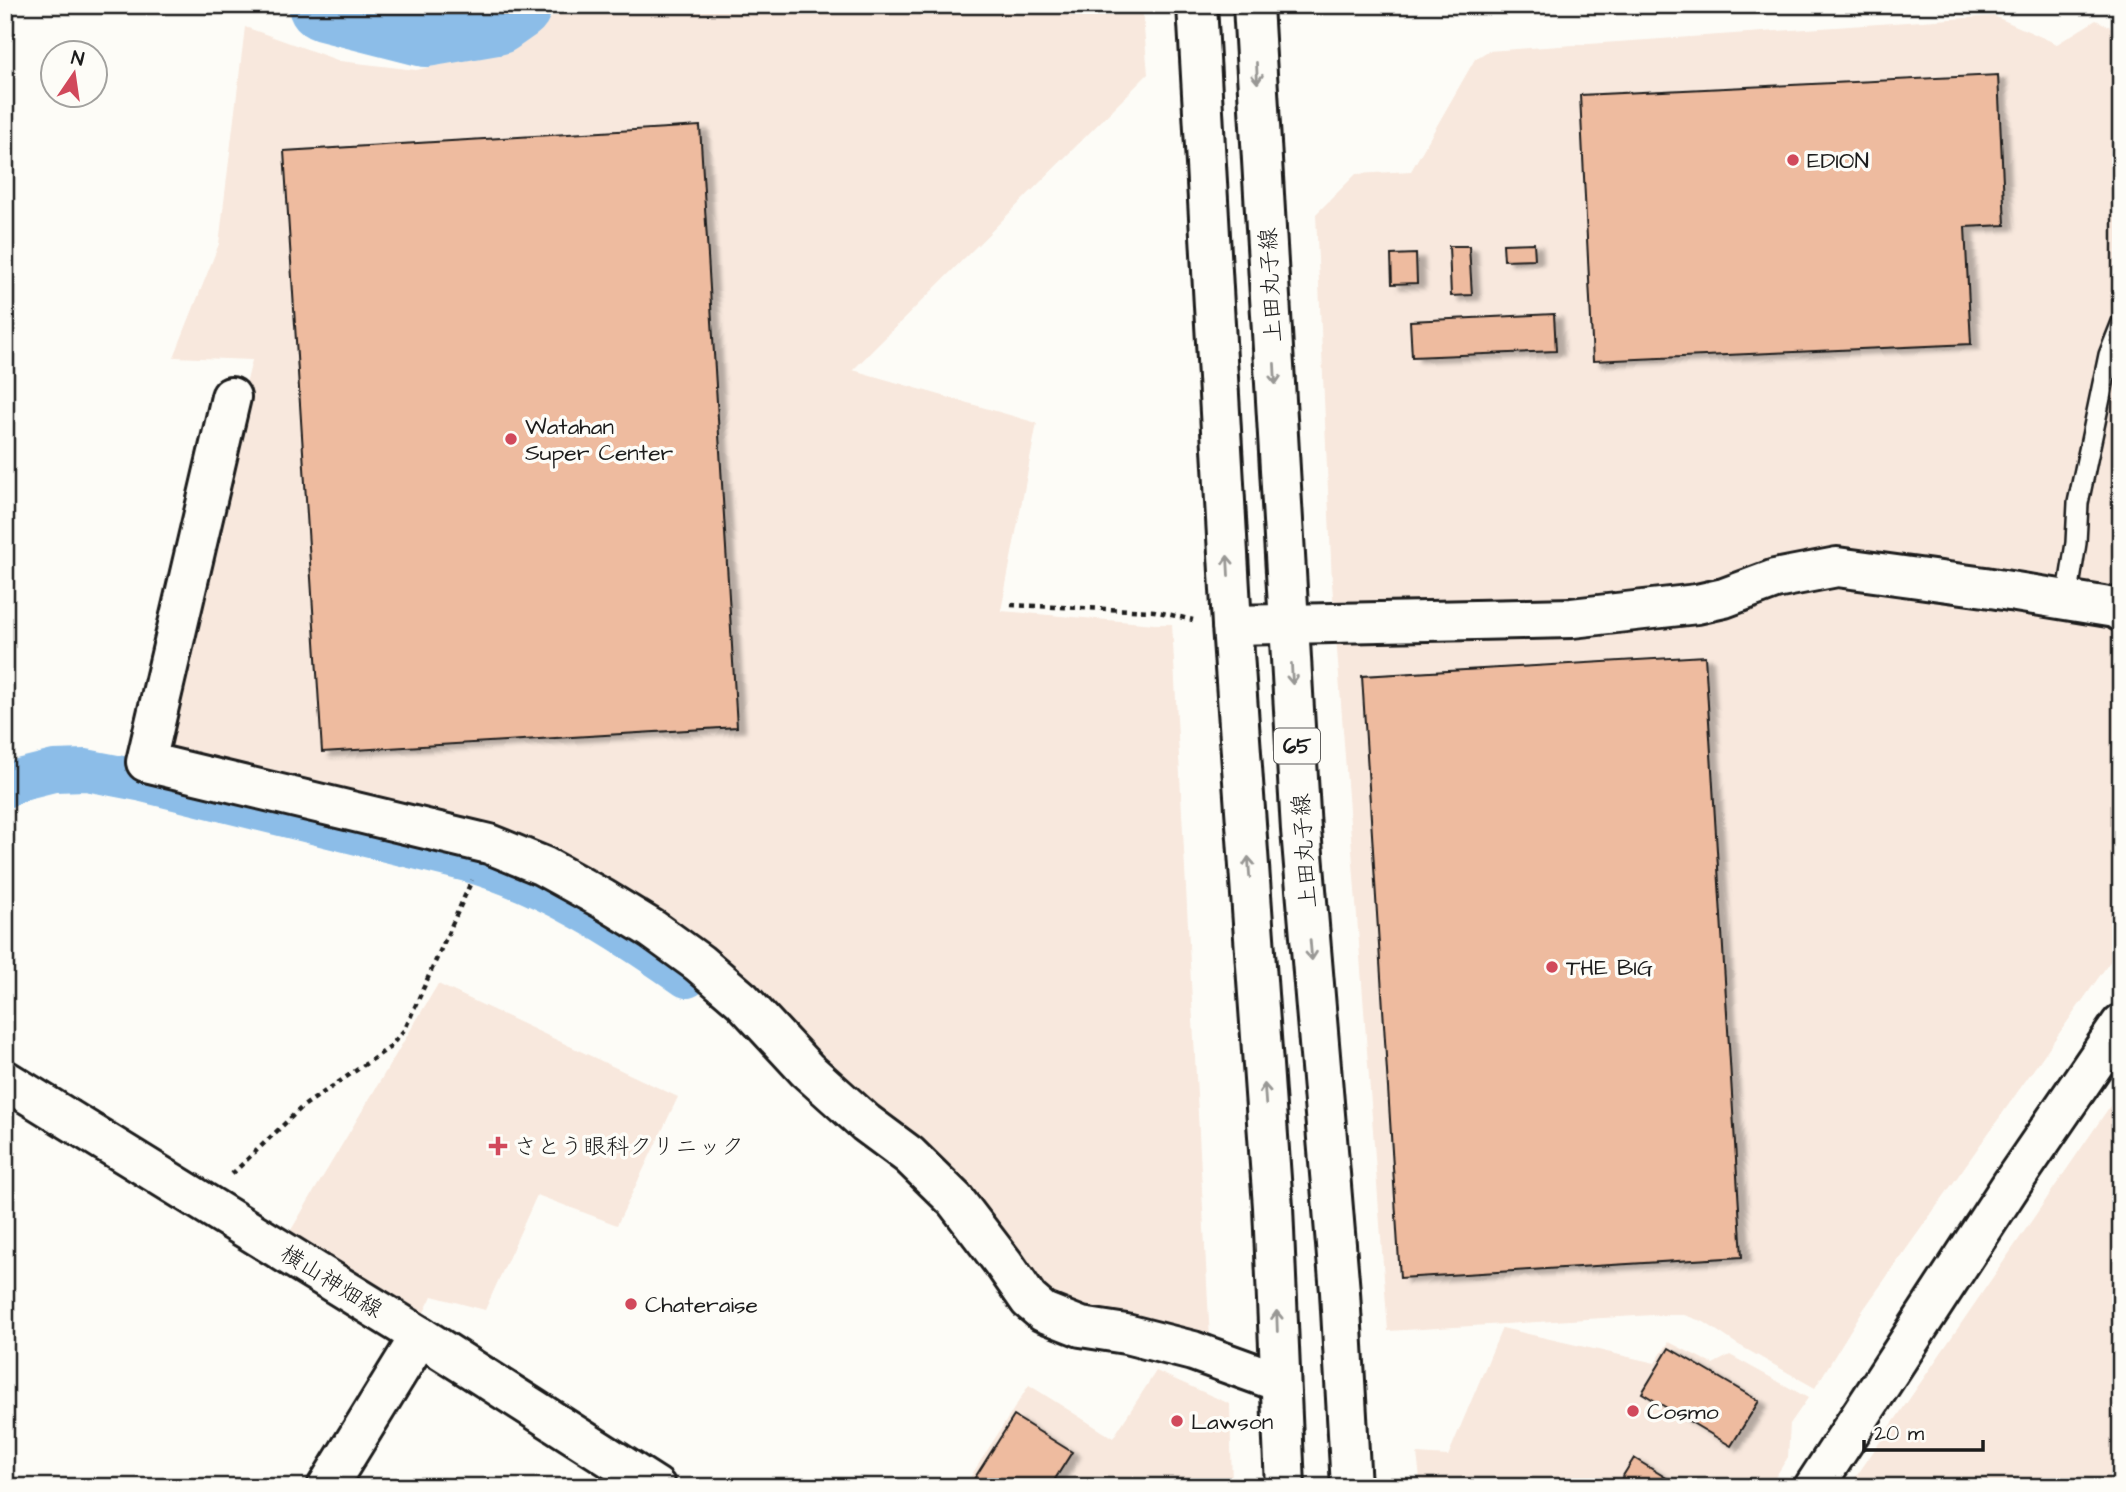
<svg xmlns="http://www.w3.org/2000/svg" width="2126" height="1492" font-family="'Architects Daughter','Klee One',sans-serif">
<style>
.built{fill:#f8e8dd}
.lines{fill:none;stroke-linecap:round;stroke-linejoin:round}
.canal{stroke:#8cbde8;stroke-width:42}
.river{stroke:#8cbde8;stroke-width:72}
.building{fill:#eebb9f;stroke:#1c1c1c;stroke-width:2;filter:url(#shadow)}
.lane-casing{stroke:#1c1c1c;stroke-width:24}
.street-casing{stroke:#1c1c1c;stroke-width:44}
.secondary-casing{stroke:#1c1c1c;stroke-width:44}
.primary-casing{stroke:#1c1c1c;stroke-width:44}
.path{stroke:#1c1c1c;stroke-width:4.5;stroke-dasharray:5 5;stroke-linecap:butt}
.lane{stroke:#fdfcf7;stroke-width:19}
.street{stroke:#fdfcf7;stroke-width:38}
.secondary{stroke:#fdfcf7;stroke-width:38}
.primary{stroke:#fdfcf7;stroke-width:38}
.oneway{stroke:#989794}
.poi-dot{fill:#d1495b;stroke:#fdfcf7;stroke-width:2.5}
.labels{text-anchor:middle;stroke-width:7;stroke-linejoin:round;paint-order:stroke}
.shield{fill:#fdfcf7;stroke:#605f5e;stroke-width:2}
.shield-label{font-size:21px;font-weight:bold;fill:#1c1c1c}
.poi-label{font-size:23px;fill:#1c1c1c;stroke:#fdfcf7;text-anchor:start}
.street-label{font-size:23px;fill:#1c1c1c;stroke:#fdfcf7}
</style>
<defs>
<filter id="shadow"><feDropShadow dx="8" dy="4.5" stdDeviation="2" flood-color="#0004"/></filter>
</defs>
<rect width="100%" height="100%" fill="#fdfcf7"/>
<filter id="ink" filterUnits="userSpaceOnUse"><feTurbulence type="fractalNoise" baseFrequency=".0143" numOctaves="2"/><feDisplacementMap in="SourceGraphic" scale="14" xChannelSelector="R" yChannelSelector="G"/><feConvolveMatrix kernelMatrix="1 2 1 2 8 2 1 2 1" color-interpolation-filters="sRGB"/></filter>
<g filter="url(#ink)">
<!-- built -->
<path class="built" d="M575,5H1142L1148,74L853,370L1037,423L1001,611L1155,624H1172L1210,1340L1194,1331L1129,1320L1050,1299L611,891L182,763L161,736L252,360L174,357L219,244L245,27L340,61L416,70L477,57Z
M1994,16L2057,44L2096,20L2121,32V946L1861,1313L1815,1388L1737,1344L1704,1322L1684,1315H1653L1388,1331L1332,583L1316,214L1356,174L1411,171L1475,59L1488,51Z
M438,984L678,1097L617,1225L537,1195L485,1310L432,1296L422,1316L288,1235Z
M2121,1090V1487H1849L2006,1258Z
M1502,1328L1655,1363L1669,1342L1713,1364L1730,1355L1808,1398L1790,1424L1788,1457L1769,1487H1421L1417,1454L1448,1456Z
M1156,1371L1230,1404L1232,1487H964L1029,1385L1113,1438Z"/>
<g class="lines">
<!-- canal -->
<path class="canal" d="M5,787L22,779L54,771L86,770L143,781L468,861C547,883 620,930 687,977"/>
<!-- river -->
<path class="river" d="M324,5L426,31L496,19L516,5"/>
</g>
<!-- building -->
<path class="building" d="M1998,75L2005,225L1965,227L1971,344L1593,361L1580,95Z
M700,126L737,727L322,752L284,151Z
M1534,243L1535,259L1504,260L1503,244Z
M1449,246H1469L1472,295L1451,296Z
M1416,254L1417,283L1392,284L1391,255Z
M1554,314L1556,351L1412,357L1410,321Z
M1705,656L1742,1257L1400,1278L1362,676Z
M1669,1348L1759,1401L1731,1446L1642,1393Z
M1014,1416L1072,1452L1050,1487H969Z
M1634,1458L1681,1487H1616Z"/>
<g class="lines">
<!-- lane casing -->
<g class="lane-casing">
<path id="lane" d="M2067,600L2076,543L2078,503L2109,355L2121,325"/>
</g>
<!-- street casing -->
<g class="street-casing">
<path id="street" d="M231,397L146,762L489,844L543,866L603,899L652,929L699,963L742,1000L807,1070L866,1123L909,1155L955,1200L1004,1264L1029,1300L1043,1312L1081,1327L1126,1334L1193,1351L1279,1382
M1232,625L1572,618L1697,604L1724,598L1775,579L1837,567L1985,587L2115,608L2121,612
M327,1487L420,1336"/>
</g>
<!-- secondary casing -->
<g class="secondary-casing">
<path id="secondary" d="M5,1080L420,1336L656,1487
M1814,1487L2011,1185L2121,1024"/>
</g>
<!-- primary casing -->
<g class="primary-casing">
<path id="primary" d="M1197,5L1232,625L1273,1207L1285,1487
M1253,5L1301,830L1340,1292L1351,1487"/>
</g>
<!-- path -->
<path class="path" d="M1011,605L1154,611L1193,620
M232,1174L302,1107L389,1048L405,1029L472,880"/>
<!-- lane -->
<use href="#lane" class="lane"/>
<!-- street -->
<use href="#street" class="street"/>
<!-- secondary -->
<use href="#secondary" class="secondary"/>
<!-- primary -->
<use href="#primary" class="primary"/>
</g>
<!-- one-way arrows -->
<defs><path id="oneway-shaft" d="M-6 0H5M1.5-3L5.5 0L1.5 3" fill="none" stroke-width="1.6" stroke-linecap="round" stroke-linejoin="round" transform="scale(1.75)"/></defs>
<g class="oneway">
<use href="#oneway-shaft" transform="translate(1257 73) rotate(87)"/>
<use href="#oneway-shaft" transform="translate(1275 374) rotate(87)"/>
<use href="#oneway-shaft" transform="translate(1228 566) rotate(-93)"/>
<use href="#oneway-shaft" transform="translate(1292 674) rotate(87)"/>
<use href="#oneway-shaft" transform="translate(1249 867) rotate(-94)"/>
<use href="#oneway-shaft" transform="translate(1311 950) rotate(85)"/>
<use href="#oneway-shaft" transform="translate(1265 1094) rotate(-94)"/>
<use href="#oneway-shaft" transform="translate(1277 1321) rotate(-92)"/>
</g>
</g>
<!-- markers -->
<g class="poi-dot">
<circle cx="1793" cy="160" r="7"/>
<circle cx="511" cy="439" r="7"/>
<circle cx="1552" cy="967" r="7"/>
<path d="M494.5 1135.5h7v7h7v7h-7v7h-7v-7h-7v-7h7z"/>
<circle cx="631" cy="1304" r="7"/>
<circle cx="1633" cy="1411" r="7"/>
<circle cx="1177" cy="1421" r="7"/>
</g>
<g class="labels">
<!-- shield labels -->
<rect class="shield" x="1274" y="728.5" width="46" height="35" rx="5"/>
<g class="shield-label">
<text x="1297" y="753">65</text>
</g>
<!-- poi labels -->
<g class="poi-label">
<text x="1807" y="168">EDION</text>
<text x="525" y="434">Watahan<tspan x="525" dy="26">Super Center</tspan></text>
<text x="1566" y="975">THE BIG</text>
<text x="514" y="1154">さとう眼科クリニック</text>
<text x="645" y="1312">Chateraise</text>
<text x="1647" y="1419">Cosmo</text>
<text x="1191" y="1429">Lawson</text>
</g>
<!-- street labels -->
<g class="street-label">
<text transform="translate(1270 285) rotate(-93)" y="8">上田丸子線</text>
<text transform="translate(1304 851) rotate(-94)" y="8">上田丸子線</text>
<text transform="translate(332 1281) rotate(32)" y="8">横山神畑線</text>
</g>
</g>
<!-- margin -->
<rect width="2126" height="1492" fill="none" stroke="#fdfcf7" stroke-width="28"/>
<rect x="14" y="14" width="2098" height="1464" fill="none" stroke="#1c1c1c" stroke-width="2.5" filter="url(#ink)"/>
<!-- north arrow -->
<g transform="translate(74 74) rotate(13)"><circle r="33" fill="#fdfcf7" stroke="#a3a29f" stroke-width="2"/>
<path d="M0-5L12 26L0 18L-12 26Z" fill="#d1495b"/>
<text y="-10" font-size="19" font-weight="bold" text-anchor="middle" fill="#1c1c1c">N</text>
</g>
<!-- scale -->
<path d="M1864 1440v10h119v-10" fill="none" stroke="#1c1c1c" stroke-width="3.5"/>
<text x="1874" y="1440" font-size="21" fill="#1c1c1c" stroke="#fdfcf7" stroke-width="5" paint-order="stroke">20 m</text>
</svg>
